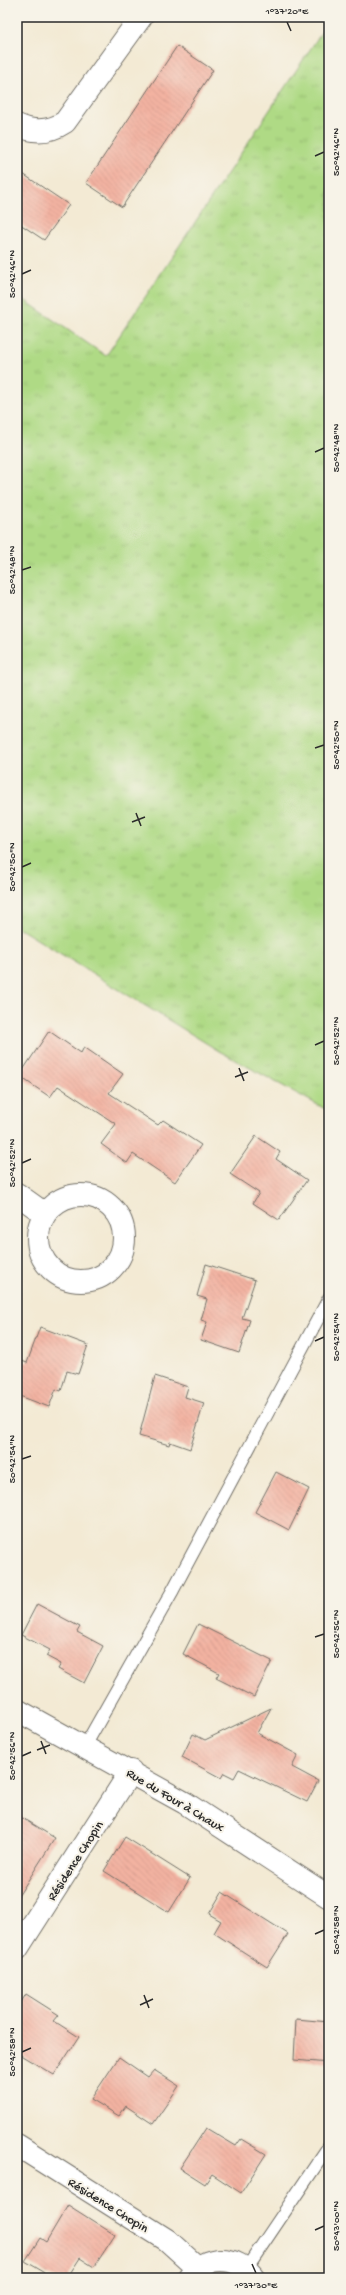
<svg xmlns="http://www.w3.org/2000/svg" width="346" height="2295" font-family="'Gochi Hand',sans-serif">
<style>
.grass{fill:url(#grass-tufts);stroke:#6d8258}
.building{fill:url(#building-back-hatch)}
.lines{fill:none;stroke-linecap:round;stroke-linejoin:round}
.lane-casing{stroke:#716e66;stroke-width:14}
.street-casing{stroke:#716e66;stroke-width:24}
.lane{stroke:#fff;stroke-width:12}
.street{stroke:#fff;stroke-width:22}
.ticks{fill:none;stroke:#2b2b2b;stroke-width:1.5}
.labels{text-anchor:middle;stroke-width:4;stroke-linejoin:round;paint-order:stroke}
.street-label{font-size:13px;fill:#2b2b2b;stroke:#f7f3e8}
.neatline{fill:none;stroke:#2b2b2b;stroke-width:1.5}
.ticks-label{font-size:10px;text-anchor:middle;fill:#2b2b2b}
</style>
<defs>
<pattern id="grass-tufts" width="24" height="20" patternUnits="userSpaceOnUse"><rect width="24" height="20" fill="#afda85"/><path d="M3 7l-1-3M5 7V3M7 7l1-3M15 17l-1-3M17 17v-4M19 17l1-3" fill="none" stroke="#97bb73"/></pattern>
<pattern id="building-back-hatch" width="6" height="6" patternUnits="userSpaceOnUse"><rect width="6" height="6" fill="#f3b2a1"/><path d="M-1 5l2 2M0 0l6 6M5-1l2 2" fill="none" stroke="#d0998b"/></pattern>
</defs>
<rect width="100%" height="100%" fill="#f7f3e8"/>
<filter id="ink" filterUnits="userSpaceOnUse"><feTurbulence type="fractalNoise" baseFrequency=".025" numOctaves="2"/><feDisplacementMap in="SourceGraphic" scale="8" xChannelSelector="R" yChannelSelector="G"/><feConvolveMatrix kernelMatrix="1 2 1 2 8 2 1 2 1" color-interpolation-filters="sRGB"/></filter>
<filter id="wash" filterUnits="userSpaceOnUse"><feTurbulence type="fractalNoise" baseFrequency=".012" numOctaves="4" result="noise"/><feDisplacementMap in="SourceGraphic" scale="16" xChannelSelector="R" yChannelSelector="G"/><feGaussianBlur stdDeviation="0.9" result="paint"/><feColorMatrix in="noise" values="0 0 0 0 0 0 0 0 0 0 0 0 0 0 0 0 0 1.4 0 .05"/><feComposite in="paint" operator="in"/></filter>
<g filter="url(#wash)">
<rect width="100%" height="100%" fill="#f3ead4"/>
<!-- grass -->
<path class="grass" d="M329,21V1111L219,1051L17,927V295L106,356Z"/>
<g id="blocks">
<!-- building -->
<path class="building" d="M177,46L213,70L122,207L86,183Z
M17,170L69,205L44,240L17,222Z
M49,1031L81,1053L84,1047L123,1074L109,1093L158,1125L163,1120L201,1145L175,1182L133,1154L127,1163L101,1144L116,1124L58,1086L50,1097L19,1076Z
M256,1136L280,1152L276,1159L307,1180L279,1220L253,1203L259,1193L230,1174Z
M206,1264L255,1280L242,1318L250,1320L239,1353L201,1340L207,1322L201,1320L207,1299L197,1296Z
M40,1327L88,1345L78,1374L67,1371L61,1391L56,1389L49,1407L17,1395V1375L22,1361L27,1363Z
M155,1376L188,1387L185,1397L204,1403L190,1449L170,1442L169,1445L139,1436Z
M276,1472L309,1489L289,1530L255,1512Z
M37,1604L80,1627L77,1632L103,1646L84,1683L58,1669L61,1664L46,1656L50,1650L21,1635Z
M198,1624L272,1661L254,1697L216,1678L219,1673L183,1654Z
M271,1708L257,1733L298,1755L292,1767L318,1781L307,1802L239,1769L234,1778L224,1773L221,1778L182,1757L193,1734L205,1740Z
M17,1815L55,1838L17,1898Z
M125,1837L190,1878L169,1912L104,1871Z
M222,1892L288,1934L267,1967L214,1933L221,1921L209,1914Z
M26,1994L59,2015L54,2021L79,2037L54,2075L17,2053V2009Z
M296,2019L329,2022V2063L294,2060Z
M119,2057L148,2077L154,2070L179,2086L153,2124L126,2106L119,2116L91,2099Z
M206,2128L236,2146L241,2139L266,2154L241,2193L212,2174L205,2184L180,2168Z
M68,2205L115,2235L94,2267L80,2258L67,2278H54L25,2261L40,2238L46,2242Z"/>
</g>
</g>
<g filter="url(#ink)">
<use href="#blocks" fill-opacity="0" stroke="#716e66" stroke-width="1"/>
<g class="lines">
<!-- lane casing -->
<g class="lane-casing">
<path id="lane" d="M85,1746L173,1590L329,1298
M246,2269L329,2146"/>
</g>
<!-- street casing -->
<g class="street-casing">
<path id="street" d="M17,125C34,133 50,132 65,122L141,17
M17,1194L45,1214
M38 1238a43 43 0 1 1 86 0a43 43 0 1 1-86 0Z
M17,1710L185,1803L329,1897
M17,1949L131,1771
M17,2145L167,2240L198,2268
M188,2278C205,2254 237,2254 254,2278"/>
</g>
<!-- lane -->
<use href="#lane" class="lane"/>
<!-- street -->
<use href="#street" class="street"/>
</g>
</g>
<!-- ticks -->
<path class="ticks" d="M287,22L291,31M315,156L324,152M22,274L31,270M315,452L324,448M22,570L31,567M315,748L324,745M136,813L141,826M132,822L145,817M22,867L31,863M315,1045L324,1041M239,1068L244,1081M235,1077L248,1072M22,1163L31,1159M315,1341L324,1337M22,1459L31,1456M315,1637L324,1634M41,1741L46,1754M37,1750L50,1745M22,1756L31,1752M315,1934L324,1930M144,1995L149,2008M140,2005L153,1999M22,2052L31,2048M315,2230L324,2226M252,2264L256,2273"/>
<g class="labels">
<!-- street labels -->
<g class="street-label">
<text transform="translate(176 1799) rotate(31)" y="5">Rue du Four à Chaux</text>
<text transform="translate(74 1860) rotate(-57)" y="5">Résidence Chopin</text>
<text transform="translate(109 2204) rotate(32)" y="5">Résidence Chopin</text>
</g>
</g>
<!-- margin -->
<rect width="346" height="2295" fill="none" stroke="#f7f3e8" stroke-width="44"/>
<rect x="22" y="22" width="302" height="2251" class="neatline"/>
<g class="ticks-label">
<text x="287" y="14">1°37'20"E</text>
<text transform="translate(335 152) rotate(-90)" y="4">50°42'46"N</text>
<text transform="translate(11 274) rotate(-90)" y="4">50°42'46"N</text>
<text transform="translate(335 448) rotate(-90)" y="4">50°42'48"N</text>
<text transform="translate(11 570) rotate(-90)" y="4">50°42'48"N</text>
<text transform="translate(335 745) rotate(-90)" y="4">50°42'50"N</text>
<text transform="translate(11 867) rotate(-90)" y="4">50°42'50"N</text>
<text transform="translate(335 1041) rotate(-90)" y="4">50°42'52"N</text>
<text transform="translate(11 1163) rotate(-90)" y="4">50°42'52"N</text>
<text transform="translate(335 1337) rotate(-90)" y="4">50°42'54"N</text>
<text transform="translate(11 1459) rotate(-90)" y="4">50°42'54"N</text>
<text transform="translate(335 1634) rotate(-90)" y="4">50°42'56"N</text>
<text transform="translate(11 1756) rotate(-90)" y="4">50°42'56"N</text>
<text transform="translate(335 1930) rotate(-90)" y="4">50°42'58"N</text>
<text transform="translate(11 2052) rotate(-90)" y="4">50°42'58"N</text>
<text transform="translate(335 2226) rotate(-90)" y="4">50°43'00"N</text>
<text x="256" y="2288">1°37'30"E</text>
</g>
</svg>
